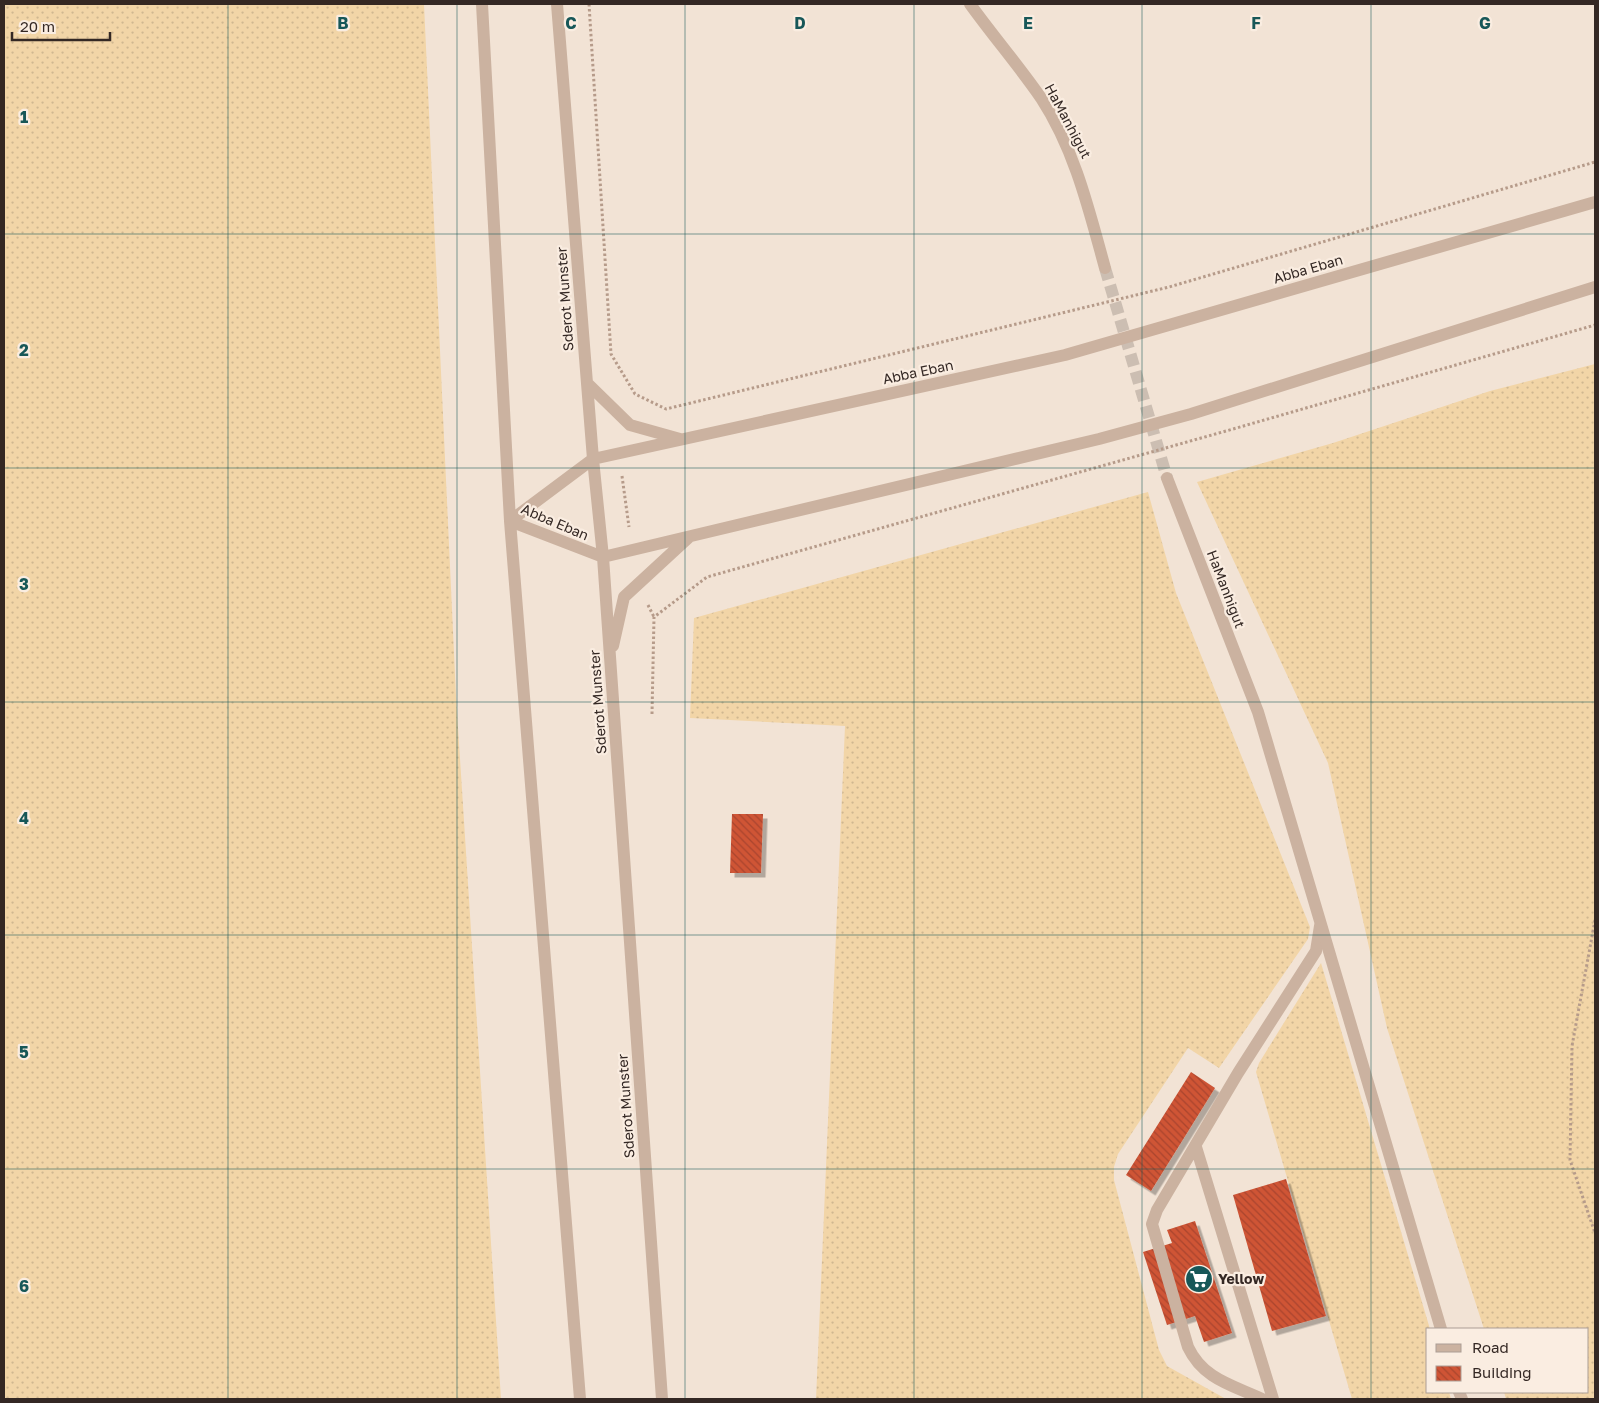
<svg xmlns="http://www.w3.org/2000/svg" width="1599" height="1403" font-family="'Golos Text',sans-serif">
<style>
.sand{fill:url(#sand-dots)}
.building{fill:url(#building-back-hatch);filter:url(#shadow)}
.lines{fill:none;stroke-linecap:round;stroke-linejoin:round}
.minor-tunnel{stroke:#ccbeb2;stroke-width:12;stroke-dasharray:12 6;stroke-linecap:butt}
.path{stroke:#b69b8a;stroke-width:3;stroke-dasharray:2.5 2.5;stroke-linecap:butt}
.service{stroke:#cbb2a0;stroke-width:12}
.minor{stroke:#cbb2a0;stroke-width:12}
.tertiary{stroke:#cbb2a0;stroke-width:12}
.grid{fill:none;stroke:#175758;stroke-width:1;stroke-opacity:0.55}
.labels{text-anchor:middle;stroke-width:4.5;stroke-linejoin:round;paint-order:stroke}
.street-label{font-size:14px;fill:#342824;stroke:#faede1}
.poi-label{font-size:14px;font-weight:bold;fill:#342824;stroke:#faede1;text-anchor:start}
.grid-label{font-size:16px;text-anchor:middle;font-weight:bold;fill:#175758;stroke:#faede1;stroke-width:4.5;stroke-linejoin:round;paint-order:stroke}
</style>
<defs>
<pattern id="sand-dots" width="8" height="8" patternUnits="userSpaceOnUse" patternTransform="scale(1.25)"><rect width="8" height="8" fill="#f2d5a7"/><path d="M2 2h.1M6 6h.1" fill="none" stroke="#d0b790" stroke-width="1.8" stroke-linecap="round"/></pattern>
<pattern id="building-back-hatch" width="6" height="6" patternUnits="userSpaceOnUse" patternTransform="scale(1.25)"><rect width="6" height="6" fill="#cf5435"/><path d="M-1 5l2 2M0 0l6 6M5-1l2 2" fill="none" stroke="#a9462d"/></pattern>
<filter id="shadow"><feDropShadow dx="4.5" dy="4.5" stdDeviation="0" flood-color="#0004"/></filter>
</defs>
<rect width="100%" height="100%" fill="#f2e3d5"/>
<!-- sand -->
<path class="sand" d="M4,4H424L456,696L501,1399H4Z
M1595,364V1399H1506L1504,1392H1588V1329H1484L1387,1028L1328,763L1197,482L1333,443L1490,391Z
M1148,492L1176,593L1310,927L1308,939L1219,1068L1188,1048L1118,1154L1114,1167V1180L1159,1350L1167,1366L1226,1399H816L845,726L690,718L694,618Z
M1321,963L1430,1329H1428V1392H1449L1451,1399H1352L1256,1072L1259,1063Z"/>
<!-- building -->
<path class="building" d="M732,814H763L761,873H730Z
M1191,1072L1215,1088L1151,1191L1126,1175Z
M1286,1179L1326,1316L1272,1331L1233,1195Z
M1195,1221L1232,1333L1204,1342L1195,1316L1167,1325L1143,1252L1172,1243L1167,1230Z"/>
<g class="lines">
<!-- minor-tunnel -->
<path class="minor-tunnel" d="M1105,268L1167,478"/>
<!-- path -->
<path class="path" d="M589,4L611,354L635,394L666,409L1169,287L1595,162
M622,476L629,527
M648,605L654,617
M652,714L654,617L707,577L1226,431L1595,325
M1595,920L1572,1046L1570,1160L1595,1233"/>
<!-- service -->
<path class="service" d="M1196,1147L1273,1399
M1262,1399C1232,1385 1203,1379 1188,1347L1152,1224L1157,1210L1238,1073L1316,951L1320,926"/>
<!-- minor -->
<path class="minor" d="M970,4C993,36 1019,66 1041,98C1075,150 1089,210 1105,268
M1167,478L1258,712L1441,1329
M1459,1392L1462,1399"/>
<!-- tertiary -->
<path class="tertiary" d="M482,4L510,521L580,1399
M557,4L593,459L603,557L662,1399
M587,383L630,425L680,439
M510,521L593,459L1065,355L1595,202
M510,521L603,557L1099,439L1191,414L1595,287
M613,646L624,597L688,538"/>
</g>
<!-- grid -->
<path class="grid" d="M228,4V1399M457,4V1399M685,4V1399M914,4V1399M1142,4V1399M1371,4V1399M4,234H1595M4,468H1595M4,702H1595M4,935H1595M4,1169H1595"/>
<!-- icons -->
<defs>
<g id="supermarket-disc" transform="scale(1.4375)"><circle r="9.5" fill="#175758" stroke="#faede1"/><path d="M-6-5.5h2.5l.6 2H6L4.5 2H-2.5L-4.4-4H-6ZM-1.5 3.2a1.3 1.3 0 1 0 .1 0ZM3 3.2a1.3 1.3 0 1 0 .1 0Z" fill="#fff"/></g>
</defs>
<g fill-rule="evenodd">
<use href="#supermarket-disc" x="1199" y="1279"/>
</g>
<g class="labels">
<!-- street labels -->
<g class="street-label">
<text transform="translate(1068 121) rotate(62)" y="5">HaManhigut</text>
<text transform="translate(1308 269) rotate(-16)" y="5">Abba Eban</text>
<text transform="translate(565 299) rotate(-94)" y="5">Sderot Munster</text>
<text transform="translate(918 372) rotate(-12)" y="5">Abba Eban</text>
<text transform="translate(555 522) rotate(23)" y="5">Abba Eban</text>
<text transform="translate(1226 589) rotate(69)" y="5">HaManhigut</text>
<text transform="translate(598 702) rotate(-94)" y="5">Sderot Munster</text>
<text transform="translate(626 1106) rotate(-94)" y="5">Sderot Munster</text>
</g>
<!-- poi labels -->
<g class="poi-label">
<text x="1218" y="1284">Yellow</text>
</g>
</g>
<g class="grid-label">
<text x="343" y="29">B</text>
<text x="571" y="29">C</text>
<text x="800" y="29">D</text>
<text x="1028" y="29">E</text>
<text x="1256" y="29">F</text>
<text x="1485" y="29">G</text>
<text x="24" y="123">1</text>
<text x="24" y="356">2</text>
<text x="24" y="590">3</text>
<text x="24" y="824">4</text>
<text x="24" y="1058">5</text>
<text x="24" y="1292">6</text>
</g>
<!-- border -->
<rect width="1599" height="1403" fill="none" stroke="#342824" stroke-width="10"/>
<!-- legend -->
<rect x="1426" y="1328" width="162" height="65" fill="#faede1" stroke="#ab9e95"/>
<rect x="1436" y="1344" width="25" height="8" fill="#cbb2a0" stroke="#ab9e95"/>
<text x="1472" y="1353" font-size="15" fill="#342824">Road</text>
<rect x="1436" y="1366" width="25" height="15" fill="url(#building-back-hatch)" stroke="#ab9e95"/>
<text x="1472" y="1378" font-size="15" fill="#342824">Building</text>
<!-- scale -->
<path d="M12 32v8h98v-8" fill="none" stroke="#342824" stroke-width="2.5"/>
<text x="20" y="32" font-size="15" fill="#342824" stroke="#faede1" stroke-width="4" paint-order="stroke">20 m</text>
</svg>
